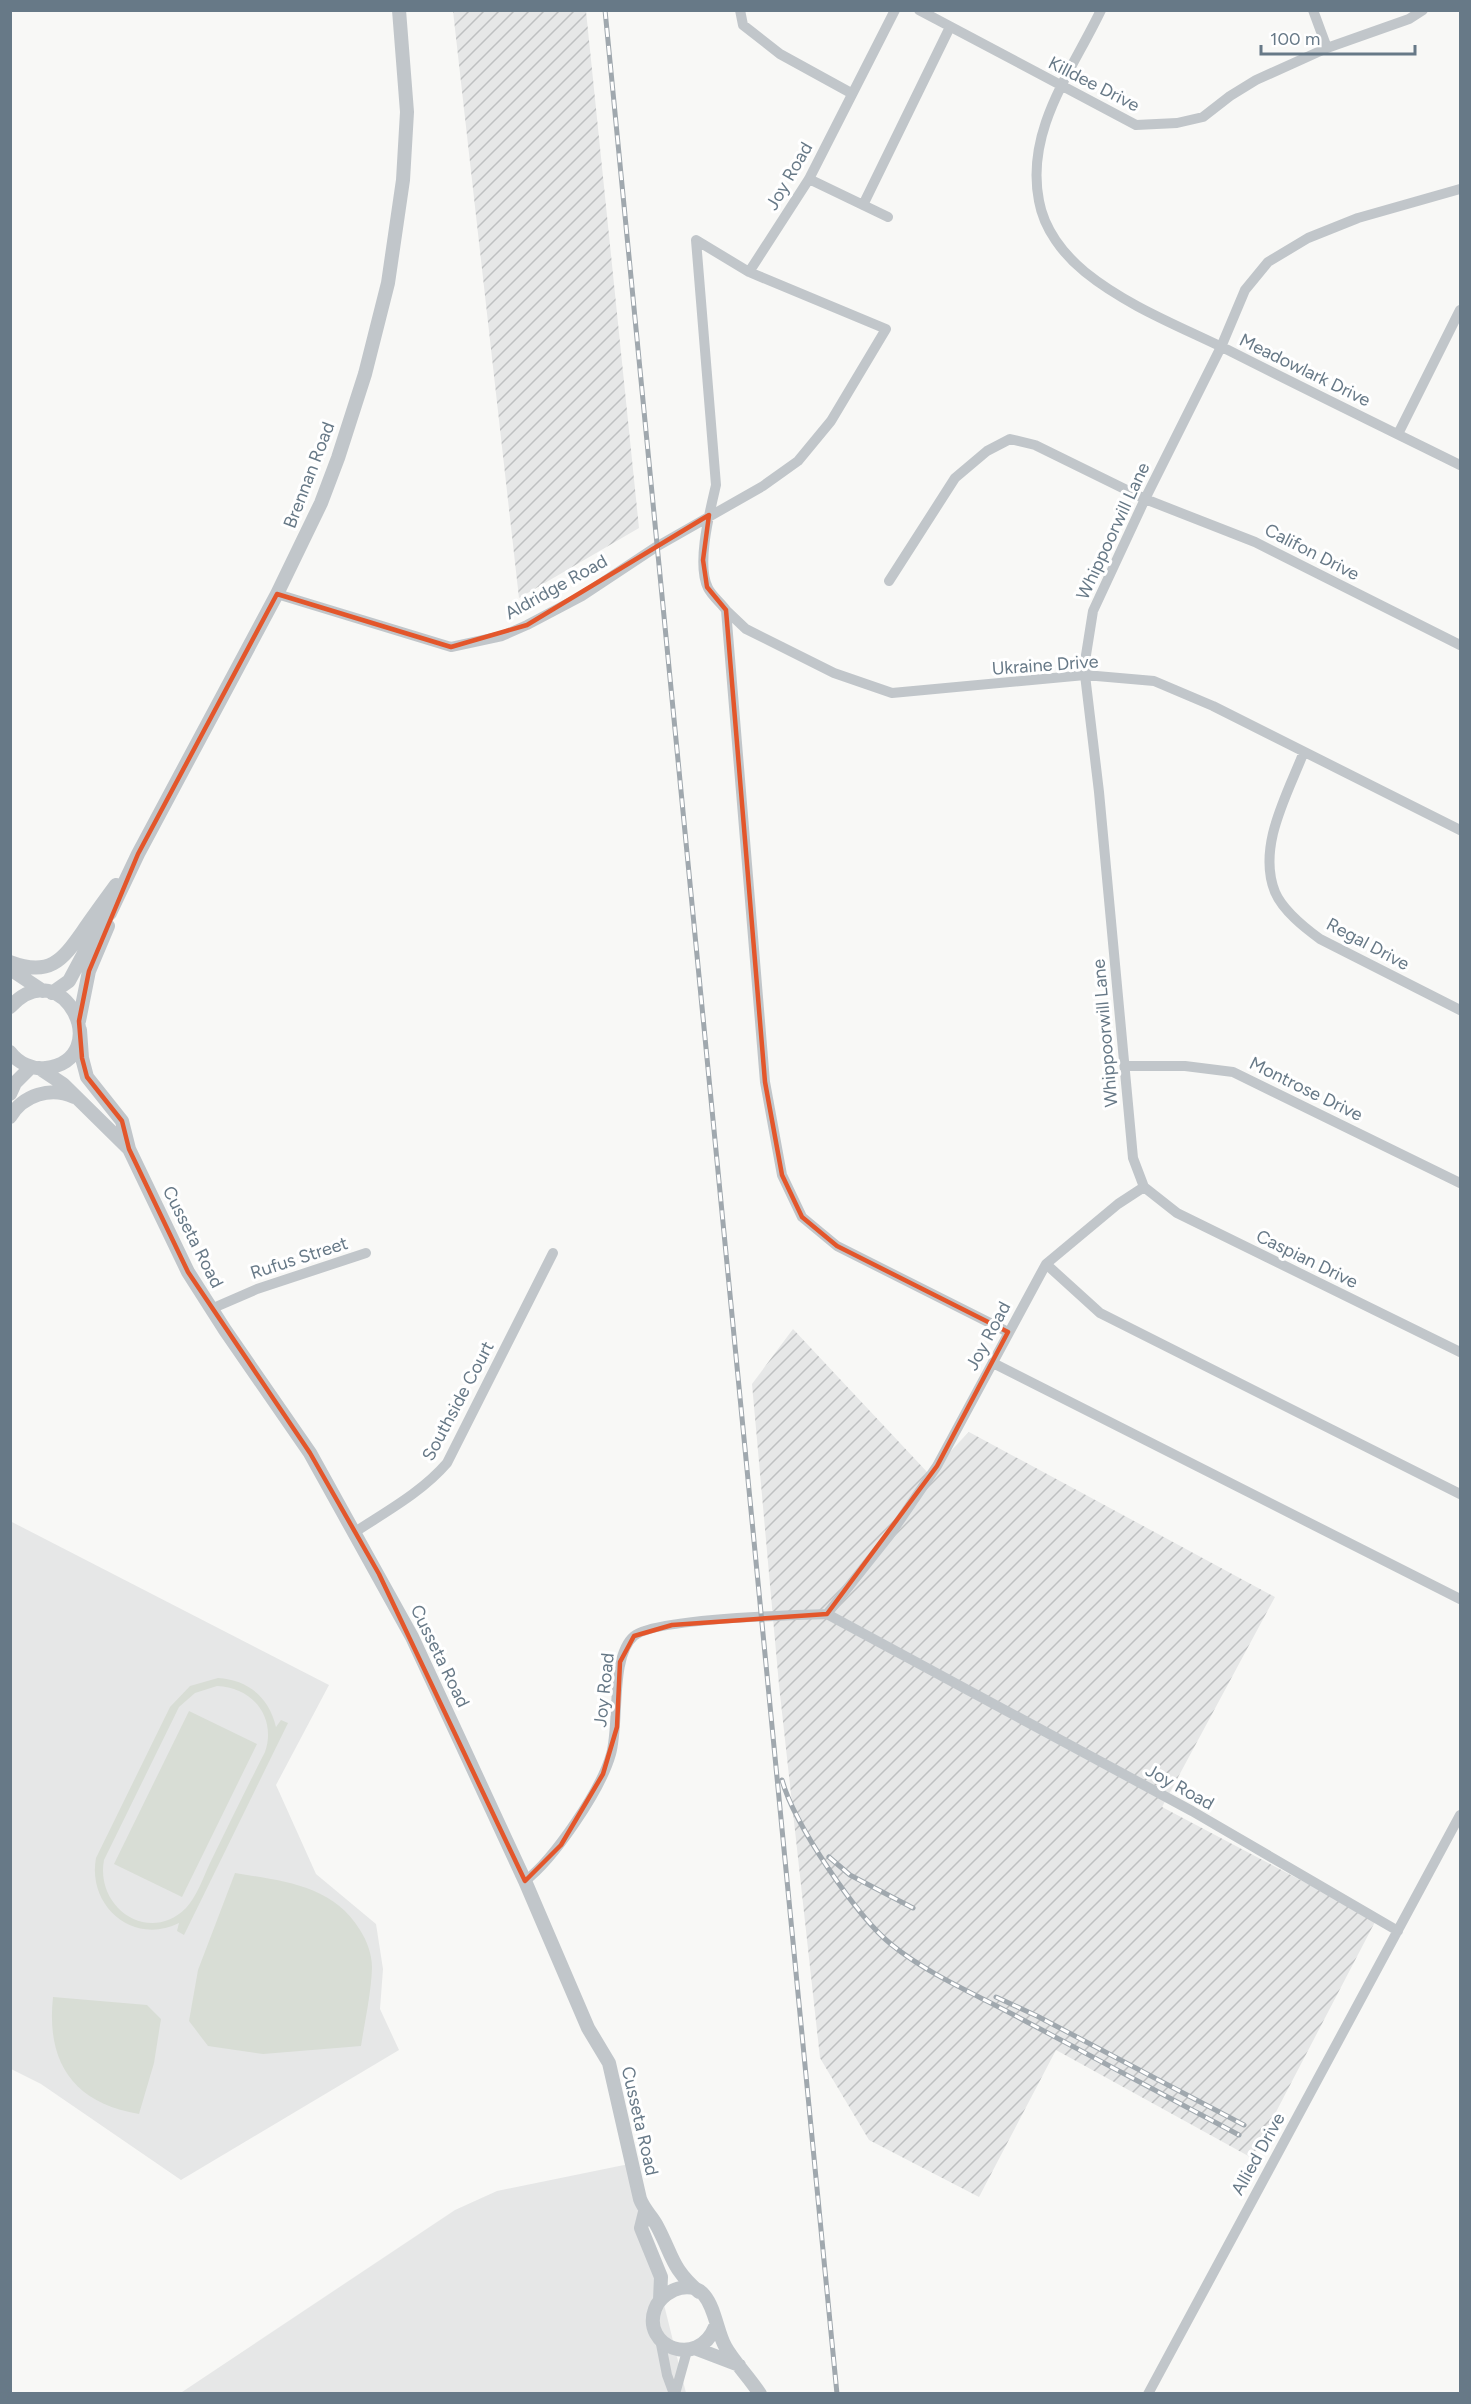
<svg xmlns="http://www.w3.org/2000/svg" width="1471" height="2404" font-family="Figtree,sans-serif">
<style>
.built{fill:#e6e7e7}
.industrial{fill:url(#industrial-furrows)}
.grass{fill:#d8ddd5;fill-rule:evenodd}
.lines{fill:none;stroke-linecap:round;stroke-linejoin:round}
.minor{stroke:#c1c6ca;stroke-width:10}
.tertiary{stroke:#c1c6ca;stroke-width:14}
.rail-casing{stroke:#a0a8ae;stroke-width:5}
.rail{stroke:#fff;stroke-width:3;stroke-dasharray:9;stroke-linecap:butt}
.marked{fill:none;stroke:#e3562b;stroke-width:4.5;stroke-linejoin:round}
.labels{text-anchor:middle;stroke-width:6;stroke-linejoin:round;paint-order:stroke}
.street-label{font-size:18px;fill:#677987;stroke:#fff}
</style>
<defs>
<pattern id="industrial-furrows" width="10" height="10" patternUnits="userSpaceOnUse" patternTransform="scale(1.5)"><rect width="10" height="10" fill="#e6e7e7"/><path d="M-1 1l2-2M0 10L10 0M9 11l2-2" fill="none" stroke="#bec0c1"/></pattern>
</defs>
<rect width="100%" height="100%" fill="#f8f8f6"/>
<!-- built -->
<path class="built" d="M10,1521L329,1685L276,1785L316,1874L376,1924L383,1969L380,2009L399,2050L181,2180L41,2084L11,2069Z
M629,2164L686,2393L179,2394L455,2210L497,2191Z"/>
<!-- industrial -->
<path class="industrial" d="M453,11H586L639,528L519,598Z
M793,1329L929,1474L969,1432L1275,1597L1162,1807L1376,1920L1252,2158L1056,2050L979,2197L869,2140L820,2058L779,1685L752,1384Z"/>
<!-- grass -->
<path class="grass" d="M218,1678C248,1680 269,1697 276,1727L281,1720L288,1723L184,1935L177,1931L179,1923C133,1946 87,1906 96,1858L170,1707L190,1686ZM217,1686C252,1687 277,1717 265,1752C246,1789 228,1826 210,1863C203,1878 197,1896 186,1908C149,1945 95,1908 104,1860L179,1707L195,1693Z
M189,1711L257,1744L182,1897L114,1864Z
M235,1873C282,1881 333,1885 360,1930C367,1941 372,1954 372,1968C371,1994 365,2020 361,2046L263,2054L208,2046L189,2021L198,1970Z
M53,1997L147,2005L161,2019L154,2063L139,2114C73,2103 46,2062 53,1997Z"/>
<g class="lines">
<!-- minor -->
<path class="minor" d="M740,10L743,25L780,54L851,93
M919,10L1136,125L1177,123L1203,117L1230,96L1256,80L1327,48L1409,19L1423,10
M1101,10C1072,71 1025,130 1039,201C1044,229 1063,254 1085,272C1127,306 1179,326 1228,350C1305,389 1383,427 1460,465
M1313,10L1327,48
M809,179L888,217
M863,205L950,27
M749,272L809,179L895,10
M1398,434L1460,310
M889,581L955,478L987,451L1010,439L1035,445L1145,499L1255,542L1460,645
M277,594L451,647L502,636L527,625L582,596L656,547L763,486L798,461L831,421L886,329L749,272L696,240L716,485C710,511 696,564 708,588C712,596 721,603 726,610L765,1082L782,1175L802,1217L837,1246L1008,1332
M726,610L746,629L834,673L892,693L1085,675L1154,681L1213,706L1460,830
M1303,754C1287,795 1257,847 1275,892C1283,911 1305,928 1320,939L1460,1010
M1126,1066H1185L1233,1072L1460,1183
M1144,1187L1133,1158L1099,792L1085,675L1086,655L1093,611L1145,499L1221,347L1245,290L1268,262L1308,238L1358,218L1460,189
M1144,1187L1177,1213L1460,1352
M1046,1264L1100,1313L1460,1494
M211,1309L257,1289L366,1253
M993,1363L1460,1599
M355,1532C387,1511 422,1492 447,1463L553,1253
M827,1614L889,1536L937,1466L1046,1264L1118,1204L1144,1187
M525,1881C554,1859 601,1790 611,1754C620,1723 610,1656 634,1636C655,1618 794,1615 827,1614L1192,1811L1398,1931
M660,2339L667,2375L674,2394
M675,2394L687,2351
M1148,2394L1460,1815"/>
<!-- tertiary -->
<path class="tertiary" d="M10,962C49,977 62,961 83,931C94,915 105,900 116,885
M10,969L43,991
M52,993L69,981L99,925L110,913L138,854L277,594L321,503L338,458L365,374L388,283L403,180L407,112L399,10
M10,1007C63,949 116,1059 46,1068C33,1070 18,1063 10,1052
M79,1021L89,971L108,926
M80,1030L82,1058L87,1077L122,1121L129,1149L188,1272L225,1330L310,1453L412,1637L525,1881L588,2028L609,2063L640,2199C644,2210 652,2216 657,2226C673,2256 671,2268 699,2292
M39,1068L63,1084L129,1149
M10,1094L15,1083L31,1067
M10,1117C23,1095 51,1086 74,1097
M645,2212L641,2228L661,2277L660,2300
M715,2327C698,2369 641,2347 655,2309C658,2300 666,2294 674,2290C714,2275 713,2325 725,2346C733,2361 750,2378 760,2394
M697,2349L739,2365"/>
<!-- rail casing -->
<g class="rail-casing">
<path id="rail" d="M605,10L837,2394
M782,1780C794,1824 857,1917 892,1945C928,1974 973,1993 1014,2015C1089,2055 1164,2095 1239,2135
M829,1857L850,1875L913,1908
M996,1997L1037,2016L1244,2125"/>
</g>
<!-- rail -->
<use href="#rail" class="rail"/>
</g>
<!-- marked area -->
<path class="marked" d="M709,515L703,560L707,587L726,610L765,1082L782,1175L802,1217L837,1246L1008,1332L937,1466L827,1614L672,1625L634,1636L620,1662L617,1727L603,1774L561,1845L525,1881L379,1574L310,1453L188,1272L129,1149L122,1121L87,1077L82,1058L79,1021L89,971L138,854L277,594L451,647L527,625Z"/>
<g class="labels">
<!-- street labels -->
<g class="street-label">
<text transform="translate(1094 84) rotate(27)" y="6">Killdee Drive</text>
<text transform="translate(789 176) rotate(-60)" y="6">Joy Road</text>
<text transform="translate(1305 370) rotate(26)" y="6">Meadowlark Drive</text>
<text transform="translate(309 475) rotate(-69)" y="6">Brennan Road</text>
<text transform="translate(1113 531) rotate(-65)" y="6">Whippoorwill Lane</text>
<text transform="translate(1312 552) rotate(27)" y="6">Califon Drive</text>
<text transform="translate(556 587) rotate(-29)" y="6">Aldridge Road</text>
<text transform="translate(1045 665) rotate(-4)" y="6">Ukraine Drive</text>
<text transform="translate(1368 944) rotate(28)" y="6">Regal Drive</text>
<text transform="translate(1105 1033) rotate(-95)" y="6">Whippoorwill Lane</text>
<text transform="translate(1306 1089) rotate(26)" y="6">Montrose Drive</text>
<text transform="translate(193 1237) rotate(63)" y="6">Cusseta Road</text>
<text transform="translate(299 1258) rotate(-18)" y="6">Rufus Street</text>
<text transform="translate(1307 1259) rotate(26)" y="6">Caspian Drive</text>
<text transform="translate(988 1336) rotate(-62)" y="6">Joy Road</text>
<text transform="translate(458 1401) rotate(-62)" y="6">Southside Court</text>
<text transform="translate(440 1656) rotate(64)" y="6">Cusseta Road</text>
<text transform="translate(604 1690) rotate(-84)" y="6">Joy Road</text>
<text transform="translate(1180 1787) rotate(29)" y="6">Joy Road</text>
<text transform="translate(640 2121) rotate(77)" y="6">Cusseta Road</text>
<text transform="translate(1258 2154) rotate(-61)" y="6">Allied Drive</text>
</g>
</g>
<!-- border -->
<rect width="1471" height="2404" fill="none" stroke="#677987" stroke-width="24"/>
<!-- scale -->
<path d="M1261 45v9h154v-9" fill="none" stroke="#677987" stroke-width="3"/>
<text x="1270" y="45" font-size="18" fill="#677987" stroke="#ffffff" stroke-width="4.5" paint-order="stroke">100 m</text>
</svg>
